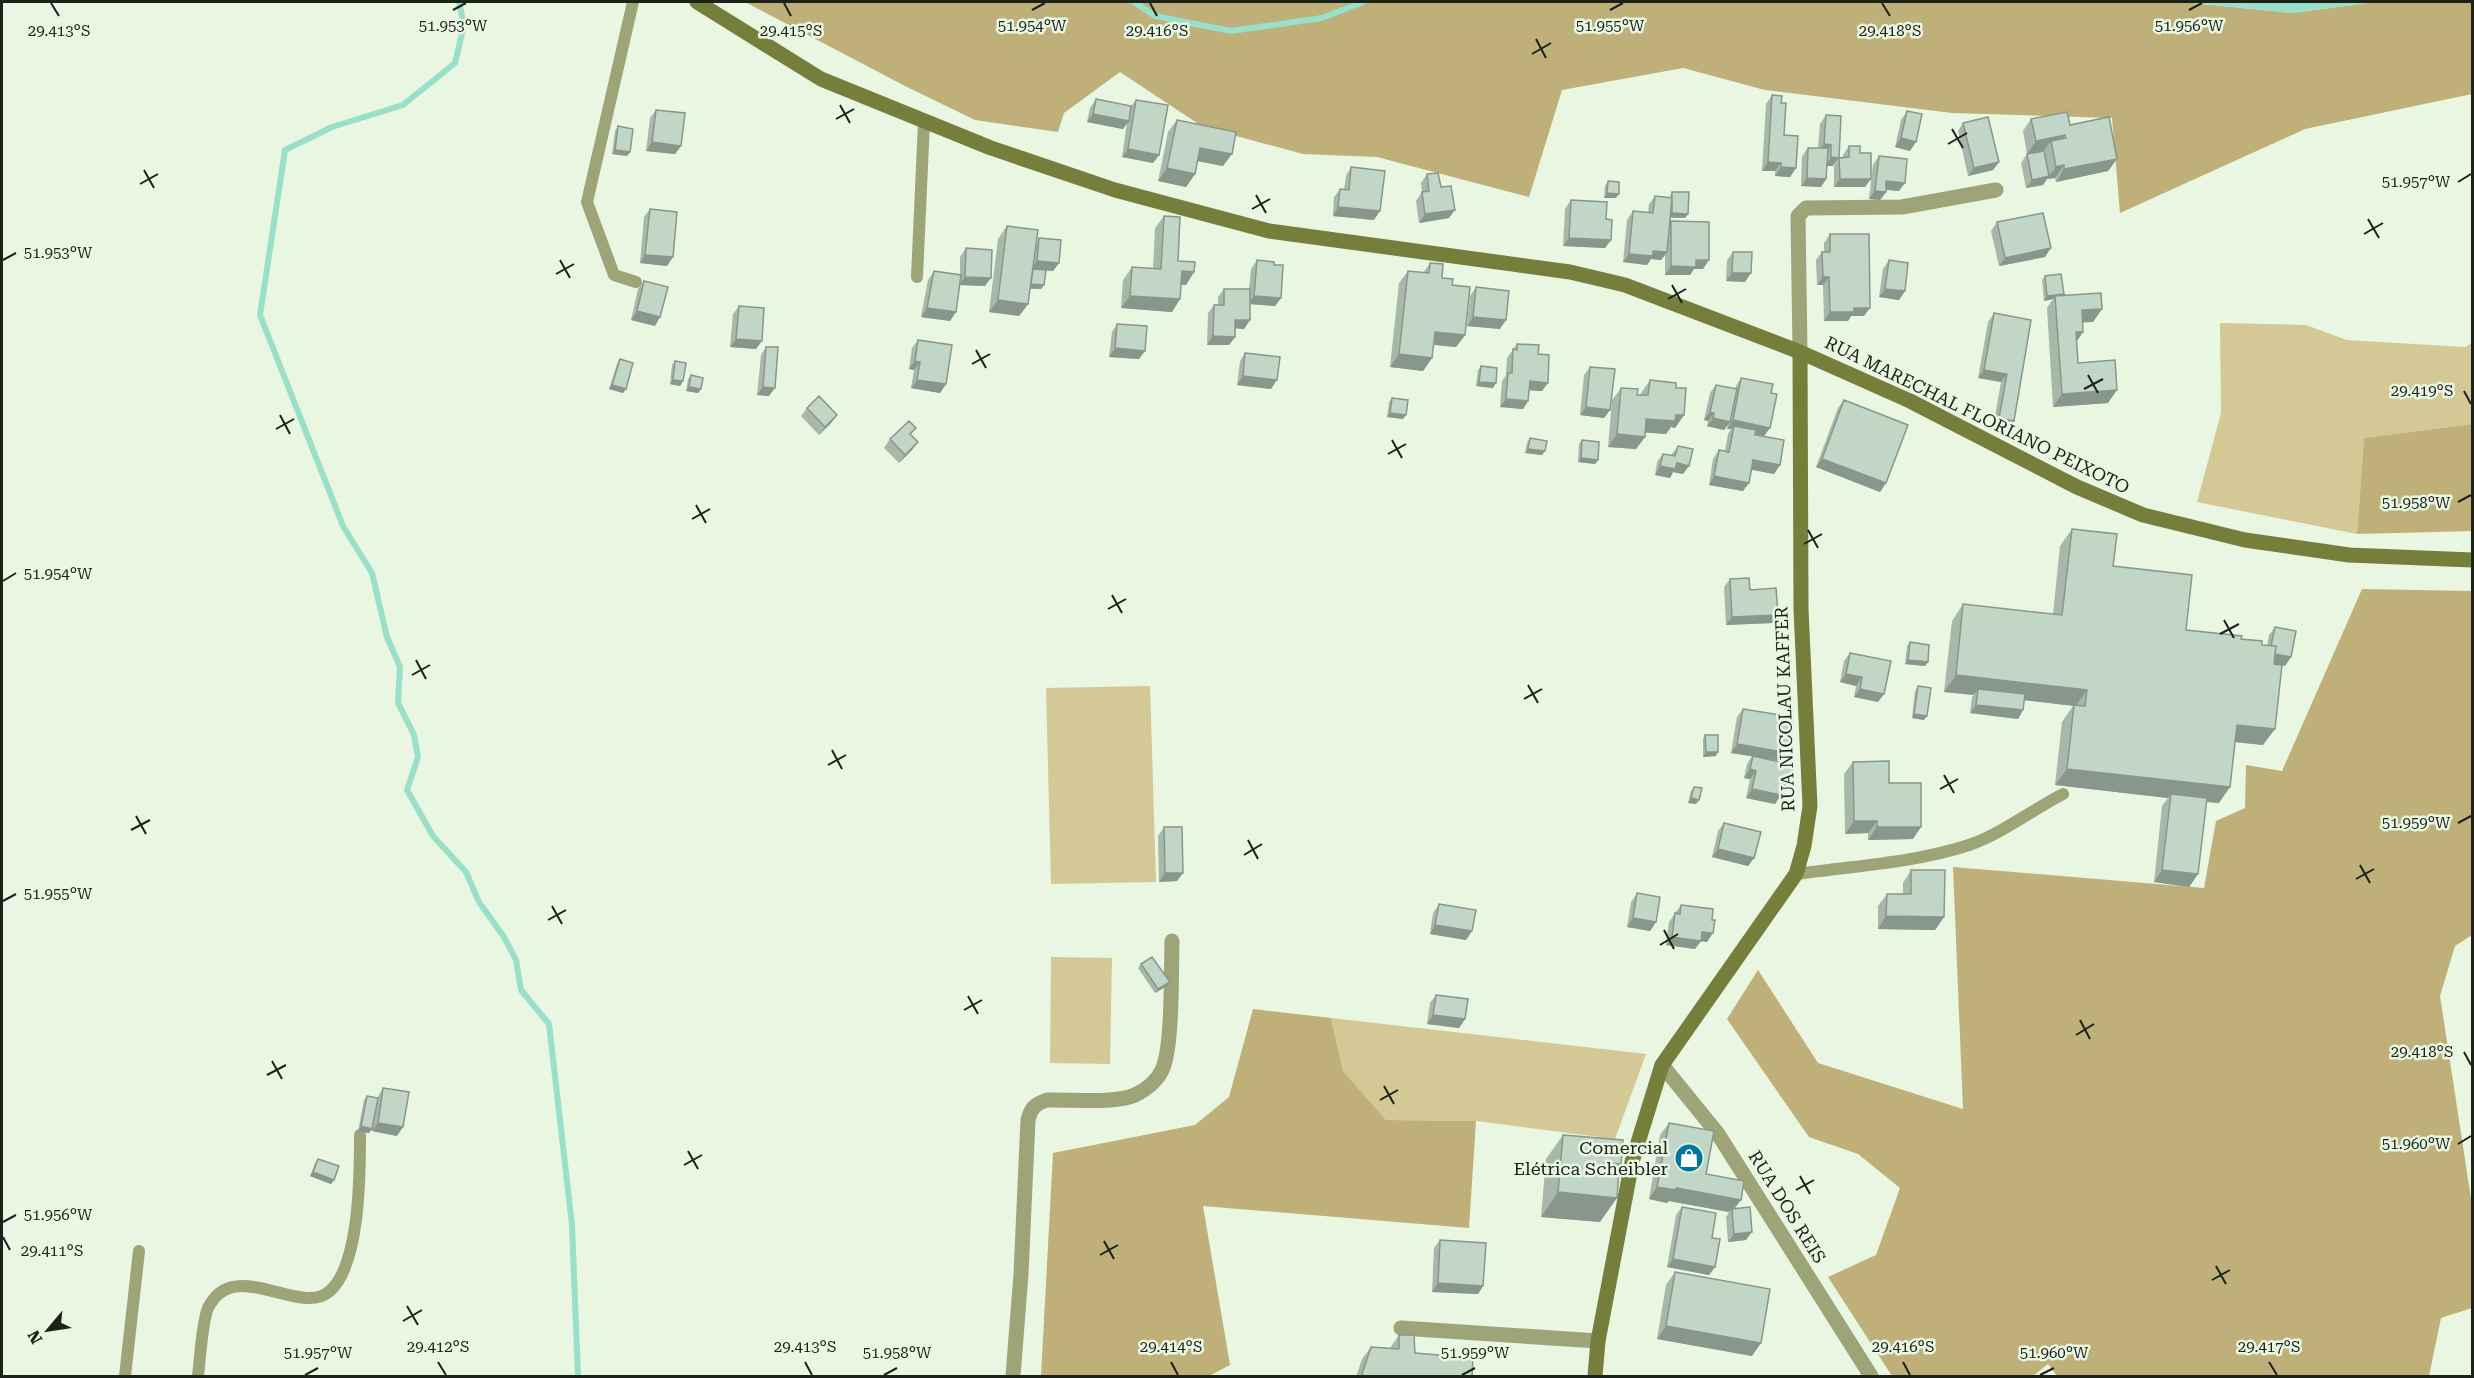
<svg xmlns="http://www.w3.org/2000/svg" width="2474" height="1378" font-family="'Roboto Serif',serif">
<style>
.green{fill:#d4c896}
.forest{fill:#beb078}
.water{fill:#99dfca}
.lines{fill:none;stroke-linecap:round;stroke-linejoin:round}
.stream{stroke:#99dfca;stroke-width:6}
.service{stroke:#9da478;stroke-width:12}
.minor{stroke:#9da478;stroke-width:15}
.secondary{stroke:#757e3a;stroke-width:15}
.wall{fill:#a7b8ab}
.shaded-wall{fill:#88968b}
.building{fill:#c2d6c7;stroke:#88968b;stroke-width:1.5}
.ticks{fill:none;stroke:#1c211a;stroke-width:2}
.labels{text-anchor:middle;stroke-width:5;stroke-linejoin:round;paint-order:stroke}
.street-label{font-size:18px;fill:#1c211a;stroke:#e8f6e2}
.poi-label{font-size:18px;fill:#1c211a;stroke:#e8f6e2;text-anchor:end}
.ticks-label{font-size:15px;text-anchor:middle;fill:#1c211a;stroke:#e8f6e2;stroke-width:5;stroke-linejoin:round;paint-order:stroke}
</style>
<rect width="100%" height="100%" fill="#e8f6e2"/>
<!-- green -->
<path class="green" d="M2220,323L2306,325L2347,340L2465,347L2472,343V424L2364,438L2357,534L2197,502L2221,413Z
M1150,686L1156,882L1051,884L1046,688Z
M1051,957L1112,958L1110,1064L1050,1063Z
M1331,1018L1646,1054L1615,1139L1476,1121L1386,1120L1343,1071Z"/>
<!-- forest -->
<path class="forest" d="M745,2H2182L2292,13L2375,2H2472V94L2305,129L2120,213L2112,118L1952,113L1765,90L1683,68L1562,90L1529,197L1377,157L1303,154L1203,127L1120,72L1064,113L1058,132L975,120L905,86Z
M2472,424V531L2357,534L2364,438Z
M2362,589L2472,591V935L2455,946L2440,996L2472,1205V1308L2441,1318L2429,1376H2057L2048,1364L2033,1376H1892L1828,1277L1876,1255L1900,1188L1858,1154L1809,1137L1727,1019L1758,970L1818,1063L1963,1109L1953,867L2204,888L2216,821L2245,808L2246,765L2282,771Z
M1253,1009L1331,1018L1343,1071L1386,1120L1476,1121L1469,1228L1203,1206L1230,1365L1209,1376H1041L1053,1153L1195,1125L1229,1097Z"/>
<!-- water -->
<path class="water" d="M2182,2H2375L2292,13Z"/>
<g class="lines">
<!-- stream -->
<path class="stream" d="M459,2L464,25L455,63L403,105L332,127L285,150L260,315L343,526L372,573L387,637L400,667L398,703L414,735L418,757L407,790L433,836L466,872L479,902L504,937L516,960L521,990L549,1024L572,1225L578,1376
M1134,2L1155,16L1231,31L1322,18L1363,2"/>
<!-- service -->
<path class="service" d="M633,2L587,202L614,275L636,282
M917,277L924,122
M1796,874C1853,866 1914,863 1969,845C2003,833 2032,810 2063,794
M125,1376L139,1251
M198,1376C200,1360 202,1322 208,1308C234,1255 300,1318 330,1291C360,1264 360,1174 360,1135"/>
<!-- minor -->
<path class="minor" d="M1800,352L1798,216L1806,208L1902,207L1996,190
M1662,1065L1718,1134L1871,1376
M1401,1328L1598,1341
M1013,1376L1021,1274L1028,1120C1031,1108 1035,1104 1047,1100C1071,1099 1114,1104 1135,1095C1145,1090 1157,1081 1162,1070C1173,1048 1171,970 1172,941"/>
<!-- secondary -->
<path class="secondary" d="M697,2L821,79L991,148L1115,190L1269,231L1570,272L1625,285L1800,352L1910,401L2077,487L2143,515L2245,540L2349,555L2472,560
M1595,1376L1598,1341L1632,1162L1662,1065L1796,874L1804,846L1810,806L1801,609L1800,352"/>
</g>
<!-- wall -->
<path class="wall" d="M1772,95L1781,103L1784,135L1796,168L1790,177L1775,176V171H1762L1766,104Z
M1096,99L1131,106L1136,100L1159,155L1153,163L1122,157L1127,122L1123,129L1087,122L1090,108Z
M656,110L681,146L675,154L646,151L650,118Z
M1907,111L1910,151L1895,147L1901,120Z
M1826,115L1841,116L1833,166H1827L1826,179L1821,187L1801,186L1802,156L1808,148H1818L1820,124Z
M2031,119L2070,125L2117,159L2108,171L2056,182L2055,178L2047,179L2043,185L2026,188L2021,163L2027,154L2044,150L2027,154L2023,131Z
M1177,120L1223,166L1198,161L1195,174L1186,187L1158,181L1168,132Z
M1963,123L1999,162L1993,170L1968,176L1958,131Z
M618,126L630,152L627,156L612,154L615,131Z
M1849,146L1865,187H1834V166L1839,158H1843V155Z
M1879,156L1899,191L1886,190V192L1880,200L1869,199L1873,165Z
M1351,167L1374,220L1333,216L1334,197L1340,189H1344L1346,176Z
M1427,174L1441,187L1449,218L1419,223L1416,201L1422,192L1421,183Z
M1608,181L1616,198H1604L1605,186Z
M1672,192L1688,214L1685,218H1671L1670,223L1671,221L1703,269H1694L1690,275H1665V255L1661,260L1651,259L1647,265L1623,262L1627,220L1633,211L1648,212L1649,204L1655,196L1669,198Z
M1571,200L1606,219L1611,240L1605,248L1563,246L1565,209Z
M650,209L667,266L640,263L644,217Z
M1164,216L1178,261L1194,272L1186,285L1181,284L1180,299L1172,312L1121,308L1123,280L1132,267L1153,269L1155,228Z
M1997,222L2045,257L1999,266L1991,231Z
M1007,226L1036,243L1039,238L1059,263L1053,271H1046L1044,285L1041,289H1030L1028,304L1019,316L989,312L998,239Z
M1830,234L1864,316H1851L1848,321H1824L1823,285H1817L1816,260L1822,252H1824V243Z
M966,248L985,286L959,285L956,312L950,321L921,317L928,280L934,271L960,275V257Z
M1733,252L1745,282L1726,281L1727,260Z
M1257,260L1274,265L1281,298L1275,306L1250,304V320L1244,329L1235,328V337L1229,345H1207L1208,313L1214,305H1218V297L1224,289H1249L1251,269Z
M1889,260L1905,291L1899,300L1879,297L1883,269Z
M1430,263L1442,278L1452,285L1465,335L1456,347L1434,345L1432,358L1423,371L1390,367L1399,283L1408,271L1423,273Z
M2045,276L2063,295L2102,309L2093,322H2083L2076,342L2078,363L2108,403L2053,407L2047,308L2053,299L2044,301L2042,280Z
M644,281L655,326L631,320L638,289Z
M1476,287L1500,329L1467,326L1470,296Z
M739,306L756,349L730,347L733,314Z
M1994,313L2031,320L2008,429L1993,427L2001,382L1978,378L1988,322Z
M1117,324L1139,359L1109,357L1112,332Z
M918,340L946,384L940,393L911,388L914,370L909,369L912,348Z
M1517,344L1538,354L1542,391L1529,390L1528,401L1523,409L1500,407L1502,381L1506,375L1507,358Z
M766,347L769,396L757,395L761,355Z
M1245,353L1271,389L1237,385L1240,361Z
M620,359L626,389L623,393L609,389L617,364Z
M675,361L683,381L680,386L670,384L672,365Z
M1481,366L1493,388L1476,386L1478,370Z
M1590,367L1610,410L1604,418L1580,415L1584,375Z
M691,375L701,389L698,393L686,391L688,379Z
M1741,378L1771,393L1770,428L1764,436L1755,434L1780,465L1774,474L1751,469L1743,491L1709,485L1713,459L1719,450L1725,451L1728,434L1731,429H1727L1728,425L1724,430L1707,426L1708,421L1704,420L1710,393L1716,385L1735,389L1736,386Z
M1650,380L1676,388L1684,415L1675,428L1671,427L1666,434L1645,432V437L1636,449L1608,447L1612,400L1621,388L1637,395H1641V393Z
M1392,398L1403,419L1387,417L1389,402Z
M1844,400L1886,483L1880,492L1816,467L1838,408Z
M807,408L837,415L831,423L819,435L801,416Z
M911,435L912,450L899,463L884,448L890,439Z
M1530,438L1542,455L1525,453L1527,443Z
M1582,440L1598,460L1595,464L1578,462L1579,444Z
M1678,446L1683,474L1673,472L1670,478L1655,475L1657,462L1663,454L1671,455Z
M2072,529L2186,630L2241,639L2267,646L2269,635L2275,627L2285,666L2282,665L2263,745L2235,742L2219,803L2206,802L2198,874L2189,887L2154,882L2162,806L2168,798L2055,785L2062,722L2073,706L2024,700L2023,710L2018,719L1970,713L1972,697L1974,695L1944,692L1952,621L1963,604L2053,614L2060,546Z
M1730,579L1750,590L1778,615L1772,623L1726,625L1724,587Z
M1910,642L1928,662L1925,666L1905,664L1907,646Z
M1850,653L1878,702L1854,697L1856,686L1840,682L1844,661Z
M1918,686L1924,720L1912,718L1915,691Z
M1743,709L1788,753L1782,761L1764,758L1790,783L1784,792L1781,791L1775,804L1746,798L1750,779L1744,778L1747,764L1752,756L1731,753L1737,717Z
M1705,735L1716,756L1703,757V739Z
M1853,762L1889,783L1913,839L1868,840V833L1845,834L1844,774Z
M1694,787L1696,804L1688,803L1691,791Z
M1724,823L1754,858L1748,866L1712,857L1718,831Z
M1164,827L1183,873L1177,881L1159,882L1158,836Z
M1911,870L1944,917L1935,930L1878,929V906L1887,894H1903V883Z
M1637,893L1656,922L1650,931L1627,927L1631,902Z
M1439,904L1472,931L1466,940L1430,934L1433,913Z
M1681,905L1707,942L1701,941L1695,949L1666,945L1669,922Z
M1141,964L1167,986L1155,993L1138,968Z
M1436,995L1465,1019L1459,1028L1427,1024L1430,1003Z
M383,1088L397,1136L372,1131L373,1123L369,1133L358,1131L364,1100L367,1096L377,1098Z
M1669,1123L1706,1174L1735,1209L1746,1240L1728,1242L1726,1217L1729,1212L1669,1201L1667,1203L1649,1199L1660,1135Z
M1563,1135L1621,1164L1617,1170L1600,1222L1541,1217L1546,1159Z
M318,1159L334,1180L331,1184L310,1176L315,1163Z
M1682,1207L1712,1238L1715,1267L1709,1275L1667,1267L1676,1215Z
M1440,1240L1483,1286L1478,1294L1432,1292L1434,1248Z
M1675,1272L1752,1356L1657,1339L1666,1285Z
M1399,1335L1415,1353L1472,1377H1356L1362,1359L1371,1347L1390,1348Z"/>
<!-- shaded-wall -->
<path class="shaded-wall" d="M1093,114L1129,121L1123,129L1087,122Z
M2065,135L2056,148L2051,141L2044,150L2027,154L2036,141Z
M1901,138L1916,142L1910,151L1895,147Z
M652,142L681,146L675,154L646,151Z
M1824,144L1831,145L1825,153H1818Z
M1200,148L1232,154L1223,166L1192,160Z
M1128,149L1159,155L1153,163L1122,157Z
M615,150L630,152L627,156L612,154Z
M1831,157L1839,158L1833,166H1825Z
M2117,159L2108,171L2056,182L2064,169Z
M1768,162L1781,163L1775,171H1762Z
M1999,162L1993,170L1968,176L1974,168Z
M2064,165L2055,178L2047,179L2056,167Z
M1781,167L1796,168L1790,177L1775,176Z
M1167,168L1195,174L1186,187L1158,181Z
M2049,176L2043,185L2026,188L2032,180Z
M1807,178L1826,179L1821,187L1801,186Z
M1840,179H1871L1865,187H1834Z
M1886,181L1905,183L1899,191L1881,189Z
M1875,191L1886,192L1880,200L1869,199Z
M1607,193L1619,194L1616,198H1604Z
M1338,207L1380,211L1374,220L1333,216Z
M1455,210L1449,218L1419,223L1425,214Z
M1672,213L1688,214L1685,218L1669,217Z
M1569,238L1611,240L1605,248L1563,246Z
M2051,248L2045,257L1999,266L2005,258Z
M1653,251L1667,252L1661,260L1651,259L1647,265L1623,262L1629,254Z
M645,255L673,257L667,266L640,263Z
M1696,260H1709L1703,269H1694L1690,275H1665L1671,266Z
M1037,261L1059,263L1053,271L1031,269Z
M1182,271L1194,272L1186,285L1173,284Z
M1732,273H1751L1745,282L1726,281Z
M965,277L991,278L985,286L959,285Z
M1823,277H1829L1823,285H1817Z
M1031,284L1044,285L1041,289L1028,288Z
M1885,289L1905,291L1899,300L1879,297Z
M2064,294L2061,298L2055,296L2053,299L2044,301L2047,296Z
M1130,296L1180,299L1172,312L1121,308Z
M1254,296L1281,298L1275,306L1248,304Z
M998,300L1028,304L1019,316L989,312Z
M927,308L956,312L950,321L921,317Z
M1854,308H1870L1864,316H1851L1848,321H1824L1830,312Z
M2102,309L2093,322L2073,323L2082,310Z
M637,311L660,317L655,326L631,320Z
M1473,317L1506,320L1500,329L1467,326Z
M1235,320H1250L1244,329L1230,328Z
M1435,332L1465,335L1456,347L1426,344Z
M2076,332H2083L2075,344Z
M1213,336L1235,337L1229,345H1207Z
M736,339L762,341L756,349L730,347Z
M1115,348L1145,351L1139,359L1109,357Z
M1399,354L1432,358L1423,371L1390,367Z
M915,361L920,362L914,370L909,369Z
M1984,370L2007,374L2001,382L1978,378Z
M1243,376L1277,380L1271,389L1237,385Z
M673,380L683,381L680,386L670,384Z
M917,380L946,384L940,393L911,388Z
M1530,381L1548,383L1542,391L1524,390Z
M1479,382L1496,383L1493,388L1476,386Z
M612,385L626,389L623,393L609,389Z
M689,387L701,389L698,393L686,391Z
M763,387L775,388L769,396L757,395Z
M2117,390L2108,403L2053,407L2062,394Z
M1506,399L1528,401L1523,409L1500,407Z
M1586,407L1610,410L1604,418L1580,415Z
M1710,412L1714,413L1708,421L1704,420Z
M1390,413L1406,415L1403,419L1387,417Z
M837,415L831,423L819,435L825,427Z
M1676,415H1684L1675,428L1671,427L1666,434L1637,432L1646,419Z
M1713,418L1730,422L1724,430L1707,426Z
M1999,418L2014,421L2008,429L1993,427Z
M1733,420L1770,428L1764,436L1733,430L1734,426L1731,429H1727Z
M1617,434L1645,437L1636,449L1608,447Z
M918,442L912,450L899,463L905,455Z
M1528,449L1545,451L1542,455L1525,453Z
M1581,458L1598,460L1595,464L1578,462Z
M1822,459L1886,483L1880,492L1816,467Z
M1753,460L1780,465L1774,474L1747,469Z
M1677,463L1689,466L1683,474L1673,472L1670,478L1655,475L1660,466Z
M1714,476L1749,483L1743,491L1709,485Z
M1778,615L1772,623L1726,625L1732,617Z
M2269,653L2291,657L2285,666L2263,661Z
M1908,660L1928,662L1925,666L1905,664Z
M1846,674L1862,677L1856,686L1840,682Z
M1956,675L2087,690L2076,706L1977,695L1978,689L1974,695L1944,692Z
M1860,689L1884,694L1878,702L1854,697Z
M1976,705L2023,710L2018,719L1970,713Z
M1914,714L1927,716L1924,720L1912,718Z
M2237,725L2275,729L2263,745L2225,741Z
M1737,744L1788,753L1782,761L1731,753Z
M1706,752H1718L1716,756L1703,757Z
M1750,769L1756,771L1750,779L1744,778Z
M2067,769L2230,787L2219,803L2170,798L2171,794L2168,798L2055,785Z
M1783,782L1790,783L1784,792L1778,790Z
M1752,789L1781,795L1775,804L1746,798Z
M1691,798L1699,800L1696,804L1688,803Z
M1854,821H1877L1868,833L1845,834Z
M1877,827H1921L1913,839L1868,840Z
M1718,849L1754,858L1748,866L1712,857Z
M2162,870L2198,874L2189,887L2154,882Z
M1165,873H1183L1177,881L1159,882Z
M1886,916L1944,917L1935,930L1878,929Z
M1633,918L1656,922L1650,931L1627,927Z
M1435,925L1472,931L1466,940L1430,934Z
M1702,932L1713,933L1707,942L1701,941L1695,949L1666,945L1672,937Z
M1170,982L1167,986L1155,993L1158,989Z
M1433,1015L1465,1019L1459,1028L1427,1024Z
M378,1123L403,1127L397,1136L372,1131Z
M361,1126L372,1129L369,1133L358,1131Z
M1604,1163L1621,1164L1604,1188Z
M313,1172L334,1180L331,1184L310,1176Z
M1657,1187L1676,1188L1741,1200L1732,1212V1209L1729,1212L1669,1201L1667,1203L1649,1199Z
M1558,1192L1617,1198L1600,1222L1541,1217Z
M1752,1232L1746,1240L1728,1242L1734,1234Z
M1673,1259L1715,1267L1709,1275L1667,1267Z
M1438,1283L1483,1286L1478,1294L1432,1292Z
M1666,1326L1761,1343L1752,1356L1657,1339Z"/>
<!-- building -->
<path class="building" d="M1772,95L1782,96L1781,103H1786L1784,135L1798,136L1796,168L1781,167V163L1768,162Z
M1096,99L1131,106L1129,121L1093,114Z
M1136,100L1168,105L1159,155L1128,149Z
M656,110L685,113L681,146L652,142Z
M1907,111L1922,114L1916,142L1901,138Z
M2067,112L2070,125L2109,117L2117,159L2064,169V165L2056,167L2051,141L2066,138L2065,135L2036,141L2031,119Z
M1826,115L1841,116L1839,158L1831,157V145L1824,144Z
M1988,117L1999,162L1974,168L1963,123Z
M1177,120L1236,132L1232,154L1200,148L1195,174L1167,168Z
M618,126L633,129L630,152L615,150Z
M1849,146H1860V153H1871V179H1840L1839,158L1849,157Z
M1808,148H1828L1826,179L1807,178Z
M2044,151L2049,176L2032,180L2027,154Z
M1879,156L1907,159L1905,183L1886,181V192L1875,191Z
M1351,167L1385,171L1380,211L1338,207L1340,189L1349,190Z
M1438,173L1441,187L1451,186L1455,210L1425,214L1422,192L1429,191L1427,174Z
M1608,181L1619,182V194L1607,193Z
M1672,192H1689L1688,214L1672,213Z
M1655,196L1672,198L1667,252L1653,251V256L1629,254L1633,211L1653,213Z
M1571,200L1607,202L1606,219L1612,220L1611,240L1569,238Z
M650,209L677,212L673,257L645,255Z
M2043,213L2051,248L2005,258L1997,222Z
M1164,216L1180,217L1178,261L1195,262L1194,272L1182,271L1180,299L1130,296L1132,267L1161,269Z
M1671,221L1709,222V260H1696V267L1671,266Z
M1007,226L1038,230L1028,304L998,300Z
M1830,234H1869L1870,308H1854V312H1830L1829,277H1823L1822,252H1830Z
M1039,238L1061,240L1059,263L1037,261Z
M966,248L992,250L991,278L965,277Z
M1733,252H1752L1751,273H1732Z
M1257,260L1274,262V265H1283L1281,298L1254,296Z
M1889,260L1908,263L1905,291L1885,289Z
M1430,263L1443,264L1442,278L1453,279L1452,285L1470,287L1465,335L1435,332L1432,358L1399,354L1408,271L1429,273Z
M1033,269L1046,270L1044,285L1031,284Z
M934,271L961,275L956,312L927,308Z
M2061,274L2064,294L2047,296L2045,276Z
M644,281L668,287L660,317L637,311Z
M1476,287L1509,291L1506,320L1473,317Z
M1224,289H1250V320H1235V337L1213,336L1214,305H1224Z
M2101,293L2102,309L2082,310L2083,332H2076L2078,363L2115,360L2117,390L2062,394L2055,296Z
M739,306L764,308L762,341L736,339Z
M1994,313L2031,320L2014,421L1999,418L2007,374L1984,370Z
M1117,324L1147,326L1145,351L1115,348Z
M918,340L952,345L946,384L917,380L920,362L915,361Z
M1517,344L1539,345L1538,354L1549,355L1548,383L1530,381L1528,401L1506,399L1508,373H1512L1513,349L1517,350Z
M766,347H778L775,388L763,387Z
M1245,353L1280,357L1277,380L1243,376Z
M620,359L633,363L626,389L612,385Z
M675,361L686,363L683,381L673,380Z
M1481,366L1497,368L1496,383L1479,382Z
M1590,367L1615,369L1610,410L1586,407Z
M691,375L703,378L701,389L689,387Z
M1741,378L1773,384L1771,393L1777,394L1770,428L1733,420Z
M1650,380L1676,383V388H1686L1684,415H1676L1675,421L1646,419L1645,437L1617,434L1621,388L1638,389L1637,395H1648Z
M1716,385L1737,389L1730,422L1713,418L1714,413L1710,412Z
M819,396L837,415L825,427L807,408Z
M1392,398L1408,400L1406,415L1390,413Z
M1844,400L1908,425L1886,483L1822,459Z
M909,421L916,428L910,434L918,442L905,455L890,439Z
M1734,426L1756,430L1755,435L1784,440L1780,465L1753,460L1749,483L1714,476L1719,450L1729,452Z
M1530,438L1547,441L1545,451L1528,449Z
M1582,440L1599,442L1598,460L1581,458Z
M1678,446L1693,449L1689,466L1677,463L1675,469L1660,466L1663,454L1675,456Z
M2072,529L2117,534L2113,566L2192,575L2186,630L2242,636L2241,639L2262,641V645L2276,646L2274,664L2282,665L2275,729L2237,725L2230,787L2067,769L2074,705L2085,706L2087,690L1956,675L1963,604L2062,615Z
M1749,578L1750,590L1776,588L1778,615L1732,617L1730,579Z
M2275,627L2296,631L2291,657L2275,654L2276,646H2271Z
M1910,642L1929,645L1928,662L1908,660Z
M1850,653L1891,661L1884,694L1860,689L1862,677L1846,674Z
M1918,686L1931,688L1927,716L1914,714Z
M1978,689L2025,694L2023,710L1976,705Z
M1743,709L1793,717L1788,753L1737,744Z
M1705,735H1718V752H1706Z
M1753,756L1794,765L1790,783L1783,782L1781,795L1752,789L1756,771L1750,769Z
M1889,761V783H1921V827H1877V821H1854L1853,762Z
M1694,787L1702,788L1699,800L1691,798Z
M2171,794L2207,798L2198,874L2162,870Z
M1724,823L1761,832L1754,858L1718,849Z
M1164,827H1182L1183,873H1165Z
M1911,870H1945L1944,917L1886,916L1887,894H1911Z
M1637,893L1660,897L1656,922L1633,918Z
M1439,904L1476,910L1472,931L1435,925Z
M1681,905L1713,909L1712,920H1715L1713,933L1702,932L1701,941L1672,937L1675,913L1680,914Z
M1152,957L1170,982L1158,989L1141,964Z
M1436,995L1468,999L1465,1019L1433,1015Z
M383,1088L409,1092L403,1127L378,1123Z
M367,1096L378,1098L372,1129L361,1126Z
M1669,1123L1714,1131L1706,1174L1744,1181L1741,1200L1676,1188V1190L1657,1187Z
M1563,1135L1623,1140L1621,1164L1604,1163V1169L1619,1170L1617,1198L1558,1192Z
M318,1159L339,1166L334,1180L313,1172Z
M1682,1207L1716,1213L1712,1238L1720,1239L1715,1267L1673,1259Z
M1750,1207L1752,1232L1734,1234L1732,1209Z
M1440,1240L1486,1243L1483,1286L1438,1283Z
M1675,1272L1770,1289L1761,1343L1666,1326Z
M1399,1335H1414L1415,1353L1473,1358L1472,1377H1361L1371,1347L1399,1349Z"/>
<!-- ticks -->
<path class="ticks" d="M51,3L59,16M784,3L791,16M1150,3L1157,16M1882,3L1890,16M453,10L466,3M1032,10L1045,3M1610,10L1623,3M2189,10L2202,3M1536,39L1546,58M1532,54L1551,43M840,105L850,123M836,119L854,109M1952,129L1963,148M1948,144L1967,133M144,170L154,188M2458,182L2471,174M140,184L158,174M1256,195L1266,213M1252,209L1270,199M2368,219L2379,238M2364,234L2383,223M3,260L16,253M560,260L570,278M556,274L574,264M1672,285L1682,303M1668,299L1686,289M976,350L986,368M972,364L990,354M2088,375L2098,393M2084,389L2103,379M2464,391L2471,404M280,415L290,434M276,429L294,419M1392,440L1402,458M1388,454L1406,444M2458,502L2471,495M696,505L706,523M692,519L710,509M1808,530L1818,548M1804,544L1822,534M3,581L16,573M1112,595L1122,613M1108,609L1126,599M2224,620L2234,638M2220,634L2239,624M416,660L426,679M412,675L430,665M1528,685L1538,703M1524,699L1542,689M832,750L842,769M828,765L846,755M1944,775L1954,793M1940,789L1958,779M136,816L146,834M2458,823L2471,816M131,830L150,820M1248,840L1258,859M1244,855L1262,844M2360,865L2370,883M2356,879L2374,869M3,901L16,894M552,906L562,924M548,920L566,910M1664,930L1674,949M1660,945L1678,934M968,996L978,1014M964,1010L982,1000M2080,1020L2090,1039M2076,1035L2094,1024M2464,1052L2471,1065M272,1061L282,1079M267,1075L286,1065M1384,1086L1394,1104M1380,1100L1398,1090M2458,1144L2471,1136M688,1151L698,1169M684,1165L702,1155M1800,1176L1810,1194M1796,1190L1814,1180M3,1222L16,1215M3,1237L10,1250M1104,1241L1114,1259M1100,1255L1118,1245M2216,1266L2226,1284M2212,1280L2230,1270M407,1306L418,1325M403,1321L422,1310M438,1362L446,1375M805,1362L812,1375M1171,1362L1178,1375M1903,1362L1910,1375M2269,1362L2277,1375M305,1375L318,1368M884,1375L897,1368M1462,1375L1475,1368M2040,1375L2054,1368"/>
<!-- icons -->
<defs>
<g id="shop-disc" transform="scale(1.5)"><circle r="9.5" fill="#00759e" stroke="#e8f6e2"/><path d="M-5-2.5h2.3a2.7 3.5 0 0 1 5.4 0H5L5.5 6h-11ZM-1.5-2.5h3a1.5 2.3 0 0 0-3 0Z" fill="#fff"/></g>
</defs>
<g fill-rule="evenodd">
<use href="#shop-disc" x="1689" y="1158"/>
</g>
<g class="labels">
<!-- street labels -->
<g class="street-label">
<text transform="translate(1977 415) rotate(26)" y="6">RUA MARECHAL FLORIANO PEIXOTO</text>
<text transform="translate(1785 709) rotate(-92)" y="6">RUA NICOLAU KAFFER</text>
<text transform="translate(1787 1207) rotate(58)" y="6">RUA DOS REIS</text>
</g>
<!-- poi labels -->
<g class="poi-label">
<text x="1668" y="1154">Comercial<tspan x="1668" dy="21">Elétrica Scheibler</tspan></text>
</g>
</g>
<g class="ticks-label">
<text x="1032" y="31">51.954°W</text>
<text x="1610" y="31">51.955°W</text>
<text x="2189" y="31">51.956°W</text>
<text x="453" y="31">51.953°W</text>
<text x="59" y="36">29.413°S</text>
<text x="791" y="36">29.415°S</text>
<text x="1157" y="36">29.416°S</text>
<text x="1890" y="36">29.418°S</text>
<text x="2416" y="187">51.957°W</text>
<text x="58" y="258">51.953°W</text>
<text x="2422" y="396">29.419°S</text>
<text x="2416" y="508">51.958°W</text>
<text x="58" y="579">51.954°W</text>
<text x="2416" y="828">51.959°W</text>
<text x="58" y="899">51.955°W</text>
<text x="2422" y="1057">29.418°S</text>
<text x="2416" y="1149">51.960°W</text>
<text x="58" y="1220">51.956°W</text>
<text x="52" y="1256">29.411°S</text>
<text x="438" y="1352">29.412°S</text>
<text x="805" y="1352">29.413°S</text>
<text x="1171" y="1352">29.414°S</text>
<text x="1903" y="1352">29.416°S</text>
<text x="2269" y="1352">29.417°S</text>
<text x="318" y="1358">51.957°W</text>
<text x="897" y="1358">51.958°W</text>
<text x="1475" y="1358">51.959°W</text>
<text x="2054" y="1358">51.960°W</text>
</g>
<!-- border -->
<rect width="2474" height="1378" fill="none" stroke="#1c211a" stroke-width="6"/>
<!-- north arrow -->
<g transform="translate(48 1330) rotate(241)" stroke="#e8f6e2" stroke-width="4.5" paint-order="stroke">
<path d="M0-4.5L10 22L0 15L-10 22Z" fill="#1c211a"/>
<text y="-9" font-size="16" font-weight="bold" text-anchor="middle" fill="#1c211a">N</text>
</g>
</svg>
